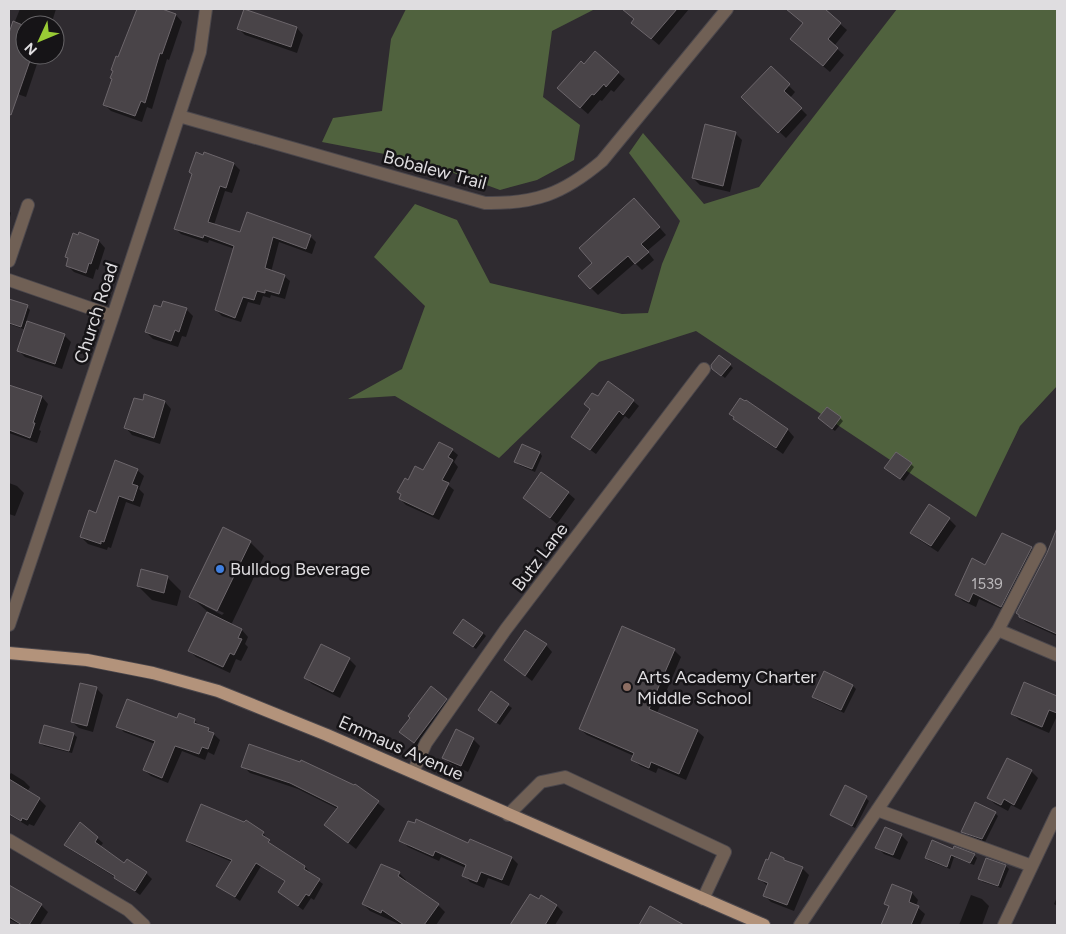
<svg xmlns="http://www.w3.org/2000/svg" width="1066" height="934" font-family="Figtree,sans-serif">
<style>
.forest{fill:#50623e}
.shadow{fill:#0007;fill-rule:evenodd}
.building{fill:#494448;stroke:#6c666b}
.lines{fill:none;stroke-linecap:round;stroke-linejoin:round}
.minor-casing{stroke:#4b474c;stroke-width:14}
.major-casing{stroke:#4b474c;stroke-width:14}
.minor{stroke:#706055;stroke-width:12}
.major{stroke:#b3937b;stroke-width:12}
.shop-dot{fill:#3f7fe0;stroke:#161417;stroke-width:2}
.education-dot{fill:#8d6e63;stroke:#161417;stroke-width:2}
.labels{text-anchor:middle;stroke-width:5;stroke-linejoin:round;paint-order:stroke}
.number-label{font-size:15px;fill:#bab7ba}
.street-label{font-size:18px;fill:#dfdde0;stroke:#161417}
.poi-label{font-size:18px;fill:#dfdde0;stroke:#161417;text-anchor:start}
</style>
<rect width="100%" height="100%" fill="#2f2b30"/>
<!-- forest -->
<path class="forest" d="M406,9H595L552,31L543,97L580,125L574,160L537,180L500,190L421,161L322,142L333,118L382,111L391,39Z
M897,9H1057V386L1020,426L976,517L696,331L599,362L499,458L395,396L348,399L402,369L425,306L374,257L415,204L457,220L490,283L622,314L648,313L662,264L680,221L629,153L643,133L704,204L759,187Z"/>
<!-- shadow -->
<path class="shadow" d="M20,9H56L51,25H25V55H40L26,97L9,91V36Z
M137,9H158L176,15L182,22L169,60L167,59L152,109L147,107L142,122L111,111L104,104Z
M629,9H689L659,45L640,29L635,20L627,11Z
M788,9H823L847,30L834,46L844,55L830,72L791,39L804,24Z
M297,28L303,35L297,53L245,35L239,29Z
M595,53L625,79L614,92L611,90L602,101L600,100L588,114L566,95L584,66Z
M771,68L795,92L790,98L807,115L786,138L743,97Z
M735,133L742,140L730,192L700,185L693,178Z
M205,154L234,164L240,170L232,193L225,191L214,225L241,234L310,236L316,242L312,254L279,242L271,272L284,276L290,281L285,299L271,295L270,298L263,296L260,305L248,302L241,322L222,316L216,310L235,249L209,240L208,243L181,234L175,228L193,175L190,172Z
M641,206L666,235L647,251L654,260L642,270L635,263L598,295L579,276L594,263Z
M9,210L11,213L9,221Z
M99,241L105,248L98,270L96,269L93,279L74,272L67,265L69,259Z
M10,301L27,307L30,310L26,322L64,335L71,342L62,369L25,357L19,351L26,330L9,324Z
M162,308L186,309L193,316L186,337L182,336L178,347L153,339L146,332Z
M730,365L733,368L725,378L713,368Z
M12,387L42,397L48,404L39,430L41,431L37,443L9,433V395Z
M598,398L633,401L639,406L629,419L625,416L596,454L573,437Z
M165,402L171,409L160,444L132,435L126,428Z
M746,402L788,430L794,437L783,454L742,425L735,418Z
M840,418L843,421L835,431L822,421Z
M452,450L458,455L454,462L458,467L448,485L454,490L439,520L406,505L400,499L402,496L399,492L409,482Z
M540,453L542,456L535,472L519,465L516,462Z
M911,464L914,467L904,481L889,471Z
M137,470L144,476L139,489L144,494L140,507L126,502L111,548L108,547L107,550L88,544L81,537L97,514Z
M9,483L17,486L24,493L15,516L9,514Z
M568,493L575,499L557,524L524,497Z
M949,519L956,526L938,552L918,539L912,532Z
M224,529L250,542L264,556L231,625L242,630L248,637L245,644L248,647L241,661L236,659L230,673L196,657L190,651L208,612L191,597ZM205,604L224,613L222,615L205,606Z
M1057,535V636L1026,622L1017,613Z
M1031,548L1038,554L1008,612L979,599L976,607L963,601L956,595L985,566Z
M167,577L181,591L177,606L152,600L138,586Z
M483,633L486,636L476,649L458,636Z
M546,645L552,652L532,681L506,660Z
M674,650L681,657L657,713L697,731L704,737L686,780L658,768L656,773L640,766L633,760L634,756L587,735L580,729Z
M349,659L356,666L340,698L312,684L305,678Z
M1025,684L1057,698V716L1049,733L1019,720L1012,713Z
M853,686L856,689L844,713L816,700L813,697Z
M96,688L103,695L93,732L79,728L72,722Z
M491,693L512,708L500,725L482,713Z
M446,699L453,706L421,749L401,732Z
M178,719L194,720L200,726L208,729L220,740L214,755L208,752L205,760L182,751L168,783L151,776L144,770L155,744L124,732L118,726Z
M456,731L474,740L480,746L468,772L451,764L444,758Z
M73,734L77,737L72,753L44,746L40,743Z
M243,766L355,785L385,809L356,849L326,825L338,809L298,789L250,773Z
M1031,771L1038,778L1021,810L1011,805L1008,811L995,804L988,798Z
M11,773L24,781L30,787L27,792L39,799L46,806L34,826L29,824L28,826L9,815V776Z
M866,798L869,801L855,828L831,815Z
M995,813L998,816L985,842L966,834L963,831Z
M415,825L512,858L518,864L509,886L488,878L484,888L470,882L464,875L466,868L441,857L439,861L408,847L401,840Z
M263,833L272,846L305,867L309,871L308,873L323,884L314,900L311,898L303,910L279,892L286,882L261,866L240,901L218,885L232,862L192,845L187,841Z
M901,835L908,842L900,860L884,854L877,847Z
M97,838L103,843L100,847L125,864L146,873L152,879L140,895L118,879L71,850L65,845Z
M954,850L974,855L977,858L974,865L954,857L950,869L929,861L926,858Z
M784,859L788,863L802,868L809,875L794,911L771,902L764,895L768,886L759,879Z
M987,860L1006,866L1009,869L1001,888L983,882L980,879Z
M399,873L406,880L405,882L438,905L445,912L436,925H401L370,911L363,904Z
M9,886L41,905L48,912L40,925H20L9,919Z
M912,893L918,900L916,906L925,914L920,925H883L890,907L886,904Z
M531,895L539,901L557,906L563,912L555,925H512Z
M971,895L982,899L989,906L982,925H959Z
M1057,897V906L1054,904Z"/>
<!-- building -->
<path class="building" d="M137,9H162L176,14L162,54L160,53L145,103L141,101L135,116L103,105L112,79L110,78L113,71L111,70L116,56L118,57Z
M244,9L297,27L291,47L237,29Z
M622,9H677L651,39L631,23L634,19Z
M786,9H825L841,23L828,39L838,48L823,66L790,39L803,23Z
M13,21L25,26V55H32L11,115L9,114V33Z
M595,51L619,72L606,87L604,84L594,95L592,94L580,108L557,88L581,61L584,64Z
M771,66L790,84L784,91L802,108L778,133L741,97Z
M705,124L736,132L723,186L692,178Z
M196,152L203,155L204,152L234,163L226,188L220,186L208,222L240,232L247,212L311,235L306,249L273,237L265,268L285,275L279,294L265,290V293L257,291L254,300L243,297L235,318L215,310L234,246L204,235L203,238L174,229L192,174L189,172Z
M634,198L660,227L641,244L649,252L635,264L628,256L590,289L578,276L592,263L579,248Z
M79,232L99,240L91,264L89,263L86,273L66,266L68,258L65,257L73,233L78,235Z
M9,299L28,305L21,327L9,323Z
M163,301L187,308L179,332L175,330L171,341L145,332L154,305L161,307Z
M27,321L65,334L55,364L17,351Z
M719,355L731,364L721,376L712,369L711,365Z
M608,381L634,400L623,415L619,411L590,450L571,437L590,409L584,404L592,393L598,396Z
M9,385L42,396L33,423H35L30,438L9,430Z
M144,394L165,401L154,438L124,428L134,398L143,400Z
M740,398L745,401L746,400L788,429L776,448L733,419L734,417L729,414Z
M827,407L841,417L832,429L818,418Z
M439,442L453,449L448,457L453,460L442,480L449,483L433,515L399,499L401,494L397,492L405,478L408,480L415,466L423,470Z
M522,444L540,452L532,469L514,462Z
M896,452L912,463L900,479L884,468Z
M115,460L138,469L132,484L138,486L133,501L119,496L104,542L101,541V544L80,537L89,510L96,513Z
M541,472L569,492L550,518L523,498Z
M929,504L950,518L931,546L910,533Z
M223,527L251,541L217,611L189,597Z
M1057,528V634L1019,617V615L1016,613L1047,553Z
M1002,533L1032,547L1001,607L973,593L969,602L955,595L972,558L985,565Z
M141,569L168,576L164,593L137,586Z
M207,612L242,629L238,638L242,639L234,655L230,653L223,667L188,651Z
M463,619L483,633L473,647L453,633Z
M622,626L675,649L649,709L698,730L679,774L651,762L649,768L631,760L634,753L579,729Z
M525,630L547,644L525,676L504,660Z
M321,644L350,658L333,692L304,678Z
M824,671L853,685L841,710L812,697Z
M1024,682L1057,696V713L1049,710L1042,727L1011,714Z
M80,683L97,687L87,726L71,722Z
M431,686L447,699L414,743L399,732L410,718L408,716Z
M491,691L509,704L496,723L478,710Z
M127,699L177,718L179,713L195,719L194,723L209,728L208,731L214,733L208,749L202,747L199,754L175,746L162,778L143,770L155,741L116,727Z
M44,725L74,733L69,751L39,743Z
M456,729L474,738L461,766L442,758Z
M249,744L300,762L301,760L354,785L355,784L379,801L348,843L324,825L338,807L290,783L241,767Z
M1007,758L1032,770L1014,805L1004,799L1001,805L987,798Z
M9,779L40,798L27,820L22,818L21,821L9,814Z
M845,785L867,796L852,826L830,815Z
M975,802L996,812L982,839L961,832Z
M201,804L244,822L246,820L264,832L262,835L270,840L268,842L305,866L304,869L320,879L309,896L306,894L298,906L278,892L285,881L256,863L235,897L216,886L232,860L186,841Z
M416,819L468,843L470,839L512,857L502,880L481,872L477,882L462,876L466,865L435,851L433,856L399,841L408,821L415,823Z
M80,822L98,837L95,842L124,863L127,859L147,872L135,891L114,878L115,876L64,845Z
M885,827L902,834L893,855L875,848Z
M932,840L953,849L954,846L975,854L970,863L951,855L947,867L925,858Z
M771,852L784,858V860L803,867L787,905L763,896L768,883L758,879L766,859L768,860Z
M986,858L1006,865L998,886L978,879Z
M381,864L400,872L398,876L439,904L424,925H404L382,910L381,913L362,904Z
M892,884L912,892L909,902L919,906L911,925H881L889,906L884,904Z
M9,885L42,904L29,925H22L9,917Z
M530,894L539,899L541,895L557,905L545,925H510Z
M650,906L684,925H639Z"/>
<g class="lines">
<!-- minor casing -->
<g class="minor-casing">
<path id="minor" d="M179,116L485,203C535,204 563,194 602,161L727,9
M9,261L28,205
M9,280L113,316
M9,625L113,316L200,52L206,9
M998,630L1057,655
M413,772L426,743L506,629L704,369
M877,810L1032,866
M508,815L541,782L565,777L725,852L703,899
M9,840L128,910L144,925
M800,925L998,630L1040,549
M1004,925L1057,813"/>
</g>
<!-- major casing -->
<g class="major-casing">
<path id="major" d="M9,653L87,660L153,673L218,691L327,735L764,925"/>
</g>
<!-- minor -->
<use href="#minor" class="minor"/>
<!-- major -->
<use href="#major" class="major"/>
</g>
<!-- markers -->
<circle class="shop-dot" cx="220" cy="569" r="5"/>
<circle class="education-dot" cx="627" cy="687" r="5"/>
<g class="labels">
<!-- number labels -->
<g class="number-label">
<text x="987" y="589">1539</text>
</g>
<!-- street labels -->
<g class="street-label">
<text transform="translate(435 170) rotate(15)" y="6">Bobalew Trail</text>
<text transform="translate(96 313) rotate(-72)" y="6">Church Road</text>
<text transform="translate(540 557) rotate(-53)" y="6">Butz Lane</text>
<text transform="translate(401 748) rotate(24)" y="6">Emmaus Avenue</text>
</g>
<!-- poi labels -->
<g class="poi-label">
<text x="230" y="575">Bulldog Beverage</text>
<text x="637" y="683">Arts Academy Charter<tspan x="637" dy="21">Middle School</tspan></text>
</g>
</g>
<!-- border -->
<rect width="1066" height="934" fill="none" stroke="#dfdde0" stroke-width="20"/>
<!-- north arrow -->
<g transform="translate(40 40) rotate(226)"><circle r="24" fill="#161417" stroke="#666467"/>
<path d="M0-4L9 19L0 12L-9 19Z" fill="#99cb35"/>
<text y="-8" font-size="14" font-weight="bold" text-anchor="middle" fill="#dfdde0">N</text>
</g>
</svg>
